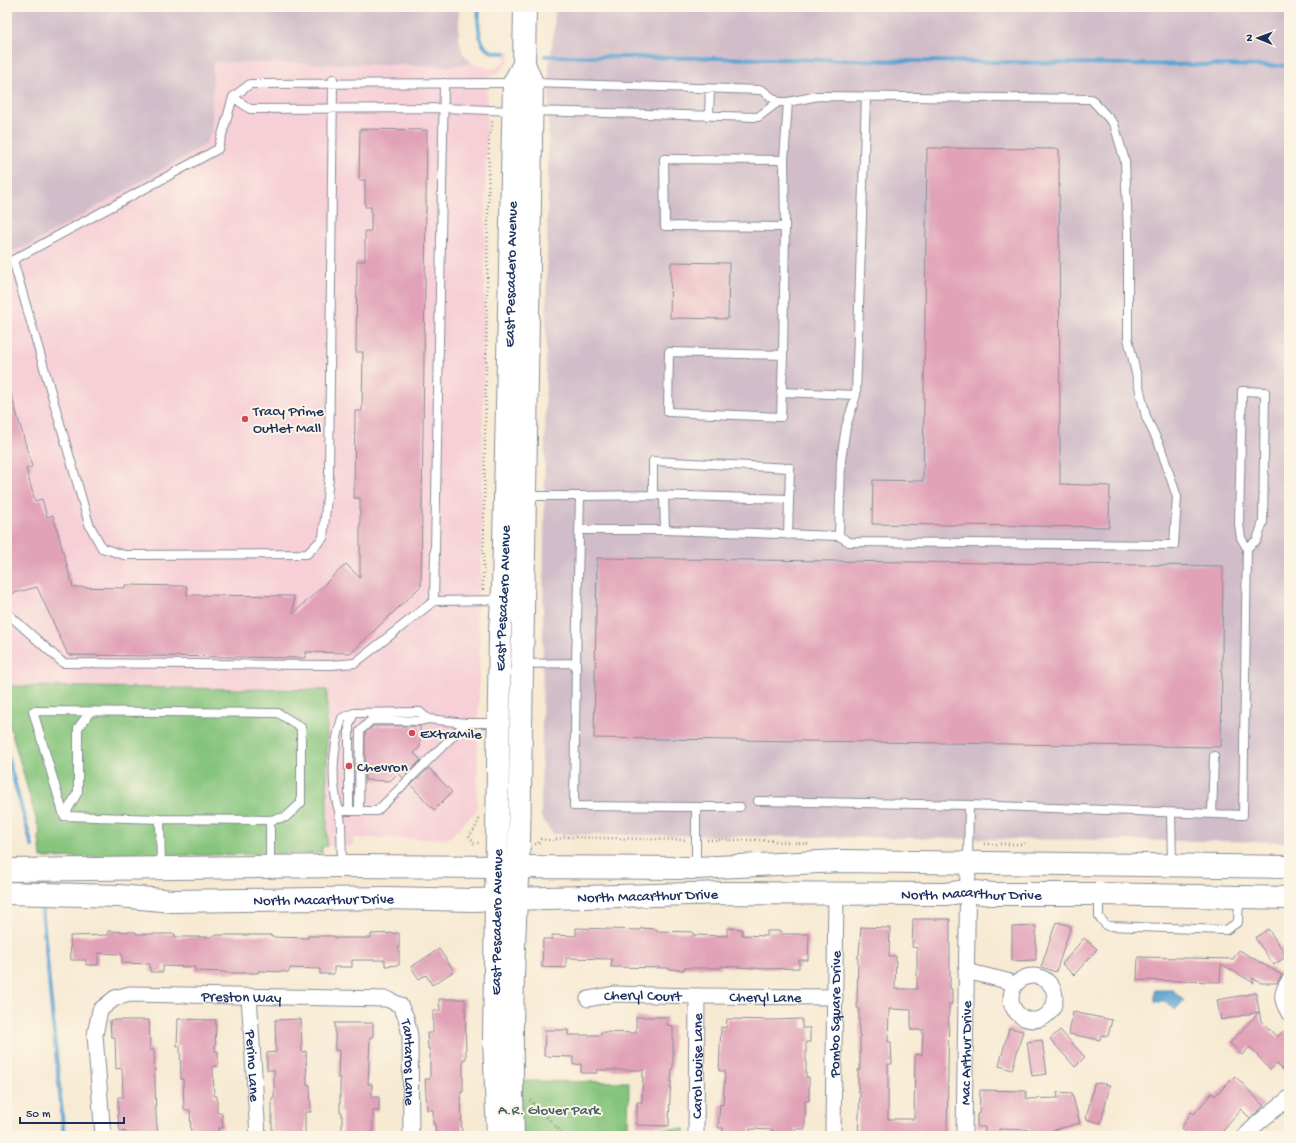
<svg xmlns="http://www.w3.org/2000/svg" width="1296" height="1143" font-family="'Gochi Hand',sans-serif">
<style>
.built{fill:#f6cfd7}
.industrial{fill:#d1bdc9}
.green{fill:#85c47c;stroke:#507a6d}
.water{fill:#59a3d1;stroke:#3a6998}
.lines{fill:none;stroke-linecap:round;stroke-linejoin:round}
.stream{stroke:#59a3d1;stroke-width:4}
.building{fill:#e1a2b8;fill-rule:evenodd}
.lane-casing{stroke:#898c98;stroke-width:10}
.street-casing{stroke:#898c98;stroke-width:17}
.secondary-casing{stroke:#898c98;stroke-width:24}
.path{stroke:#898c98;stroke-width:2.5;stroke-dasharray:1 3;stroke-linecap:butt}
.lane{stroke:#fff;stroke-width:8}
.street{stroke:#fff;stroke-width:15}
.secondary{stroke:#fff;stroke-width:22}
.poi-dot{fill:#d1495b;stroke:#fcf5e5;stroke-width:1.5}
.labels{text-anchor:middle;stroke-width:4;stroke-linejoin:round;paint-order:stroke}
.street-label{font-size:15px;fill:#1b2f5e;stroke:#fcf5e5}
.poi-label{font-size:15px;fill:#1b2f5e;stroke:#fcf5e5;text-anchor:start}
.park-label{font-size:15px;fill:#3b5c67;stroke:#fcf5e5}
</style>
<rect width="100%" height="100%" fill="#fcf5e5"/>
<filter id="ink" filterUnits="userSpaceOnUse"><feTurbulence type="fractalNoise" baseFrequency=".025" numOctaves="2"/><feDisplacementMap in="SourceGraphic" scale="8" xChannelSelector="R" yChannelSelector="G"/><feConvolveMatrix kernelMatrix="1 2 1 2 8 2 1 2 1" color-interpolation-filters="sRGB"/></filter>
<filter id="wash" filterUnits="userSpaceOnUse"><feTurbulence type="fractalNoise" baseFrequency=".012" numOctaves="4" result="noise"/><feDisplacementMap in="SourceGraphic" scale="16" xChannelSelector="R" yChannelSelector="G"/><feGaussianBlur stdDeviation="0.9" result="paint"/><feColorMatrix in="noise" values="0 0 0 0 0 0 0 0 0 0 0 0 0 0 0 0 0 1.4 0 .05"/><feComposite in="paint" operator="in"/></filter>
<g filter="url(#wash)">
<rect width="100%" height="100%" fill="#f7ead3"/>
<!-- built -->
<path class="built" d="M505,50L512,51L508,63L498,73L487,77L481,585L477,594L476,618L480,637L477,810L448,839L353,838V846H327V690L7,686V252L28,246L212,130L213,62L448,66L472,63L491,69L496,68L505,61Z"/>
<!-- industrial -->
<path class="industrial" d="M7,7H459V38L461,46L463,53L472,63L448,66L213,62L212,130L205,145L28,246L7,252Z
M555,7H1289V842L553,834L541,817L549,66L554,29Z"/>
<!-- green -->
<path class="green" d="M7,686L327,690V846L322,847V853L41,858L40,844L38,836L40,833L7,716Z
M521,1081L629,1082L628,1129H684V1136H520Z"/>
<!-- water -->
<path class="water" d="M1155,990H1173L1184,1001L1175,1010L1167,1002H1155Z"/>
<g class="lines">
<!-- stream -->
<path class="stream" d="M479,7C478,19 477,41 487,49C492,53 499,53 505,53
M545,56L1289,66
M7,755L32,846
M42,908L64,1136"/>
</g>
<g id="blocks">
<!-- building -->
<path class="building" d="M360,129L427,130L421,586L351,653L306,652V658L68,655L37,587L7,595V390H10L32,467L26,469L35,501L42,499L47,517L53,515L73,587L125,588V585L187,586V595L294,596L293,614L346,564L360,578V498H354L355,411H362L363,352H356L357,261H365V231H371V207H365V180H359Z
M927,148L1059,149L1060,484L1110,486L1109,527L872,524L873,480L923,481Z
M671,262L729,263L728,319L670,318Z
M597,558L1223,566L1221,747L594,738Z
M373,726H420V747L414,753L421,760L403,778L398,773L390,781L365,780V733Z
M429,768L452,792L434,810L411,785Z
M913,919H950V989H952V1004H949L947,1136H858L860,1092H858V1070H860V1035H859V1008H857L858,955H859L861,927L890,928L889,956H896L895,989H917V948L912,947ZM889,1009L911,1010V1030H923L922,1055L915,1054L914,1119H888V1064H892L891,1042H888Z
M1056,922L1071,926L1056,972L1041,967Z
M1036,926V960L1012,961V927Z
M576,928L641,930V928L656,929V931L693,932V935L727,936V928L742,929V935L767,936V931H781V934H809L808,960H799V968L767,969L721,966V968H684V970L668,969V968L611,967L612,959L566,958V968L542,967L543,939H552V935L576,936Z
M1268,929L1287,956L1274,965L1255,938Z
M108,931L136,932V934H175V937H213V935H271V937L308,938V936H334V938H371V934L399,933V965L385,966V960H352V967H334V974H320V969L290,968L289,972L258,971V973H225V972L195,971V967L163,966V972H150V964L122,963V954L98,953V965H86V960H71L70,936L108,935Z
M1084,938L1097,949L1074,975L1062,964Z
M439,949L454,971L432,985L426,975L419,979L411,967Z
M1239,950L1282,975L1277,983H1261L1252,978L1254,983L1221,964L1220,982L1137,980L1138,957L1233,959Z
M1256,993L1261,1021L1277,1037L1284,1031L1289,1036V1076L1277,1064L1270,1070L1250,1047L1242,1055L1230,1043L1259,1012L1221,1020L1217,1000Z
M439,999H465L466,1059H463V1092H461L462,1136H436L435,1124H433V1110H427L425,1079H430V1049H428L427,1033H433V1011H440Z
M1073,1012L1112,1020L1108,1036L1101,1035L1100,1040L1069,1034Z
M636,1017H667V1025L673,1026V1068H672L670,1096L669,1126L637,1125V1102H642L643,1070H596L597,1073H581V1064L573,1065V1057L544,1056L545,1030H568V1035H601V1032L636,1033Z
M178,1019L216,1020L215,1051H218V1066H213L214,1096H217V1113H222L223,1128H218V1136H191L190,1110H184L183,1079H181L180,1046H177Z
M301,1019L302,1052L306,1051L307,1085H310L311,1112H305V1136H280V1132H272V1098H274V1070H267V1053L276,1052L275,1020Z
M727,1019L773,1020L802,1019V1028H810V1042H806V1077H809V1101H805V1129H795V1136H772L773,1130L750,1129V1136H723V1128H718L720,1104L723,1105L725,1071H719L720,1048L721,1027L726,1028Z
M110,1020H149L150,1050H154L156,1115L158,1136H126L125,1131L120,1132L118,1116V1097H123L122,1068L116,1069L115,1037H111Z
M335,1023H373V1037H370L368,1084H372V1097H379V1111H373V1136H342V1112H340V1078H338L339,1050H335Z
M1009,1028L1023,1031L1012,1070L999,1066Z
M1060,1030L1085,1057L1075,1067L1050,1039Z
M1042,1040L1047,1074L1032,1076L1027,1042Z
M1235,1076L1264,1106L1258,1111L1250,1118L1241,1109L1219,1136H1192L1181,1129L1191,1112L1194,1114L1212,1093L1215,1096Z
M1099,1083L1110,1085L1101,1123L1086,1119L1094,1084Z
M980,1090L1026,1091V1099L1058,1098L1057,1092L1072,1093L1080,1123L1051,1131V1136H1030V1130L999,1129V1136H985V1127H977V1114H979Z"/>
</g>
</g>
<g filter="url(#ink)">
<use href="#blocks" fill-opacity="0" stroke="#898c98" stroke-width="1"/>
<g class="lines">
<!-- lane casing -->
<g class="lane-casing">
<path id="lane" d="M533,83L762,90L778,102H788L818,96L1091,99L1114,124L1125,161L1128,232V338L1146,417L1160,446L1177,497L1174,545L849,542L839,536L665,530H579
M233,97L250,109L444,108L512,111
M532,111L758,117L778,102
M709,115L710,89
M784,160L785,227
M13,260L89,524L102,548L124,555L307,554L323,538L329,477L333,79
M7,261L13,260L218,149L233,97L250,84L513,83
M783,355L781,417L668,412L669,352L783,355L785,227L665,226L664,159L784,160L788,102
M781,392L856,395
M653,495V461L790,468L788,535
M525,496H580L576,663
M580,496L653,495L789,499
M664,496L665,530
M839,536L841,460L846,427L856,395L866,97
M434,601L444,83
M7,613L63,663L331,665L355,663L434,601L502,600
M522,664L576,663L574,806L696,807
M758,801L969,805L1243,815L1247,548L1257,540L1263,522L1265,392L1242,391L1239,524L1241,538L1247,548
M349,810V725L354,713
M339,811C330,782 333,747 342,718L354,713L420,712L428,719L466,723
M359,811L360,731L371,720L419,721L428,719
M1171,813L1172,864
M1212,814L1214,756
M64,816L78,792V728L90,712
M160,819L161,868
M270,820L160,819L64,816L33,711L278,713L301,727V803L286,817L270,820V866
M968,862L969,805
M342,866L341,824L339,811H377L466,723H498
M696,867V807H740
M1099,895V917L1107,926L1226,930L1238,922L1239,898"/>
</g>
<!-- street casing -->
<g class="street-casing">
<g id="street">
<path d="M966,971L1007,981L1014,985"/>
<circle cx="1033" cy="998" r="22"/>
<path d="M1289,981C1280,994 1281,1000 1289,1013"/>
<path id="s1" d="M249,996L258,1136"/>
<path id="s2" d="M588,999L614,994L697,996L835,997"/>
<path id="s3" d="M103,1136L95,1035L100,1010L115,998L130,994L387,999L400,1005L406,1017L410,1036L411,1136"/>
<path id="s4" d="M696,1136L697,996"/>
<path id="s5" d="M833,1136L836,892"/>
<path id="s6" d="M964,1136L968,863"/>
<path d="M1245,1136L1258,1123L1289,1098"/>
</g>
</g>
<!-- secondary casing -->
<g class="secondary-casing">
<g id="secondary">
<path d="M7,870L342,866L696,868L840,861L1289,867"/>
<path id="s7" d="M7,893L119,896L172,901L388,898L472,900L726,893L945,894L967,891L992,894H1099L1289,898"/>
<path id="s8" d="M498,1136L494,1039L500,629L503,589L514,83L524,64"/>
<path d="M513,1136C510,1039 513,941 519,844L532,83L524,64L525,7"/>
</g>
</g>
<!-- path -->
<path class="path" d="M483,590L489,138L492,128V120
M479,819L475,829L469,836L474,843H480
M707,840H761L810,844
M535,844H538L541,839C550,841 556,840 564,837L686,840
M984,844H1025
M530,1100L565,1136"/>
<!-- lane -->
<use href="#lane" class="lane"/>
<!-- street -->
<use href="#street" class="street"/>
<!-- secondary -->
<use href="#secondary" class="secondary"/>
</g>
</g>
<!-- markers -->
<g class="poi-dot">
<circle cx="245" cy="419" r="4"/>
<circle cx="412" cy="733" r="4"/>
<circle cx="349" cy="766" r="4"/>
</g>
<g class="labels">
<!-- street labels -->
<g class="street-label">
<text dy="5" stroke="none"><textPath href="#s8" startOffset="862">East Pescadero Avenue</textPath></text>
<text dy="5" stroke="none"><textPath href="#s8" startOffset="538">East Pescadero Avenue</textPath></text>
<text dy="5" stroke="none"><textPath href="#s7" startOffset="641">North Macarthur Drive</textPath></text>
<text dy="5" stroke="none"><textPath href="#s7" startOffset="965">North Macarthur Drive</textPath></text>
<text dy="5" stroke="none"><textPath href="#s7" startOffset="317">North Macarthur Drive</textPath></text>
<text dy="5" stroke="none"><textPath href="#s8" startOffset="214">East Pescadero Avenue</textPath></text>
<text dy="5" stroke="none"><textPath href="#s3" startOffset="273">Preston Way</textPath></text>
<text dy="5" stroke="none"><textPath href="#s2" startOffset="55">Cheryl Court</textPath></text>
<text dy="5" stroke="none"><textPath href="#s2" startOffset="178">Cheryl Lane</textPath></text>
<text dy="5" stroke="none"><textPath href="#s5" startOffset="122">Pombo Square Drive</textPath></text>
<text dy="5" stroke="none"><textPath href="#s6" startOffset="83">Mac Arthur Drive</textPath></text>
<text dy="5" stroke="none"><textPath href="#s3" startOffset="492">Tantaros Lane</textPath></text>
<text dy="5" stroke="none"><textPath href="#s1" startOffset="70">Perino Lane</textPath></text>
<text dy="5" stroke="none"><textPath href="#s4" startOffset="70">Carol Louise Lane</textPath></text>
</g>
<!-- poi labels -->
<g class="poi-label">
<text x="253" y="415">Tracy Prime<tspan x="253" dy="17">Outlet Mall</tspan></text>
<text x="420" y="738">ExtraMile</text>
<text x="357" y="771">Chevron</text>
</g>
<!-- park labels -->
<g class="park-label">
<text x="549" y="1114">A.R. Glover Park</text>
</g>
</g>
<!-- margin -->
<rect width="1296" height="1143" fill="none" stroke="#fcf5e5" stroke-width="24"/>
<!-- north arrow -->
<g transform="translate(1258 38) rotate(271)" stroke="#fcf5e5" stroke-width="3" paint-order="stroke">
<path d="M0-3L7 15L0 10L-7 15Z" fill="#1b2f5e"/>
<text y="-6" font-size="11" font-weight="bold" text-anchor="middle" fill="#1b2f5e">N</text>
</g>
<!-- scale -->
<path d="M20 1117v6h104v-6" fill="none" stroke="#1b2f5e" stroke-width="2"/>
<text x="26" y="1117" font-size="12" fill="#1b2f5e" stroke="#fcf5e5" stroke-width="3" paint-order="stroke">50 m</text>
</svg>
